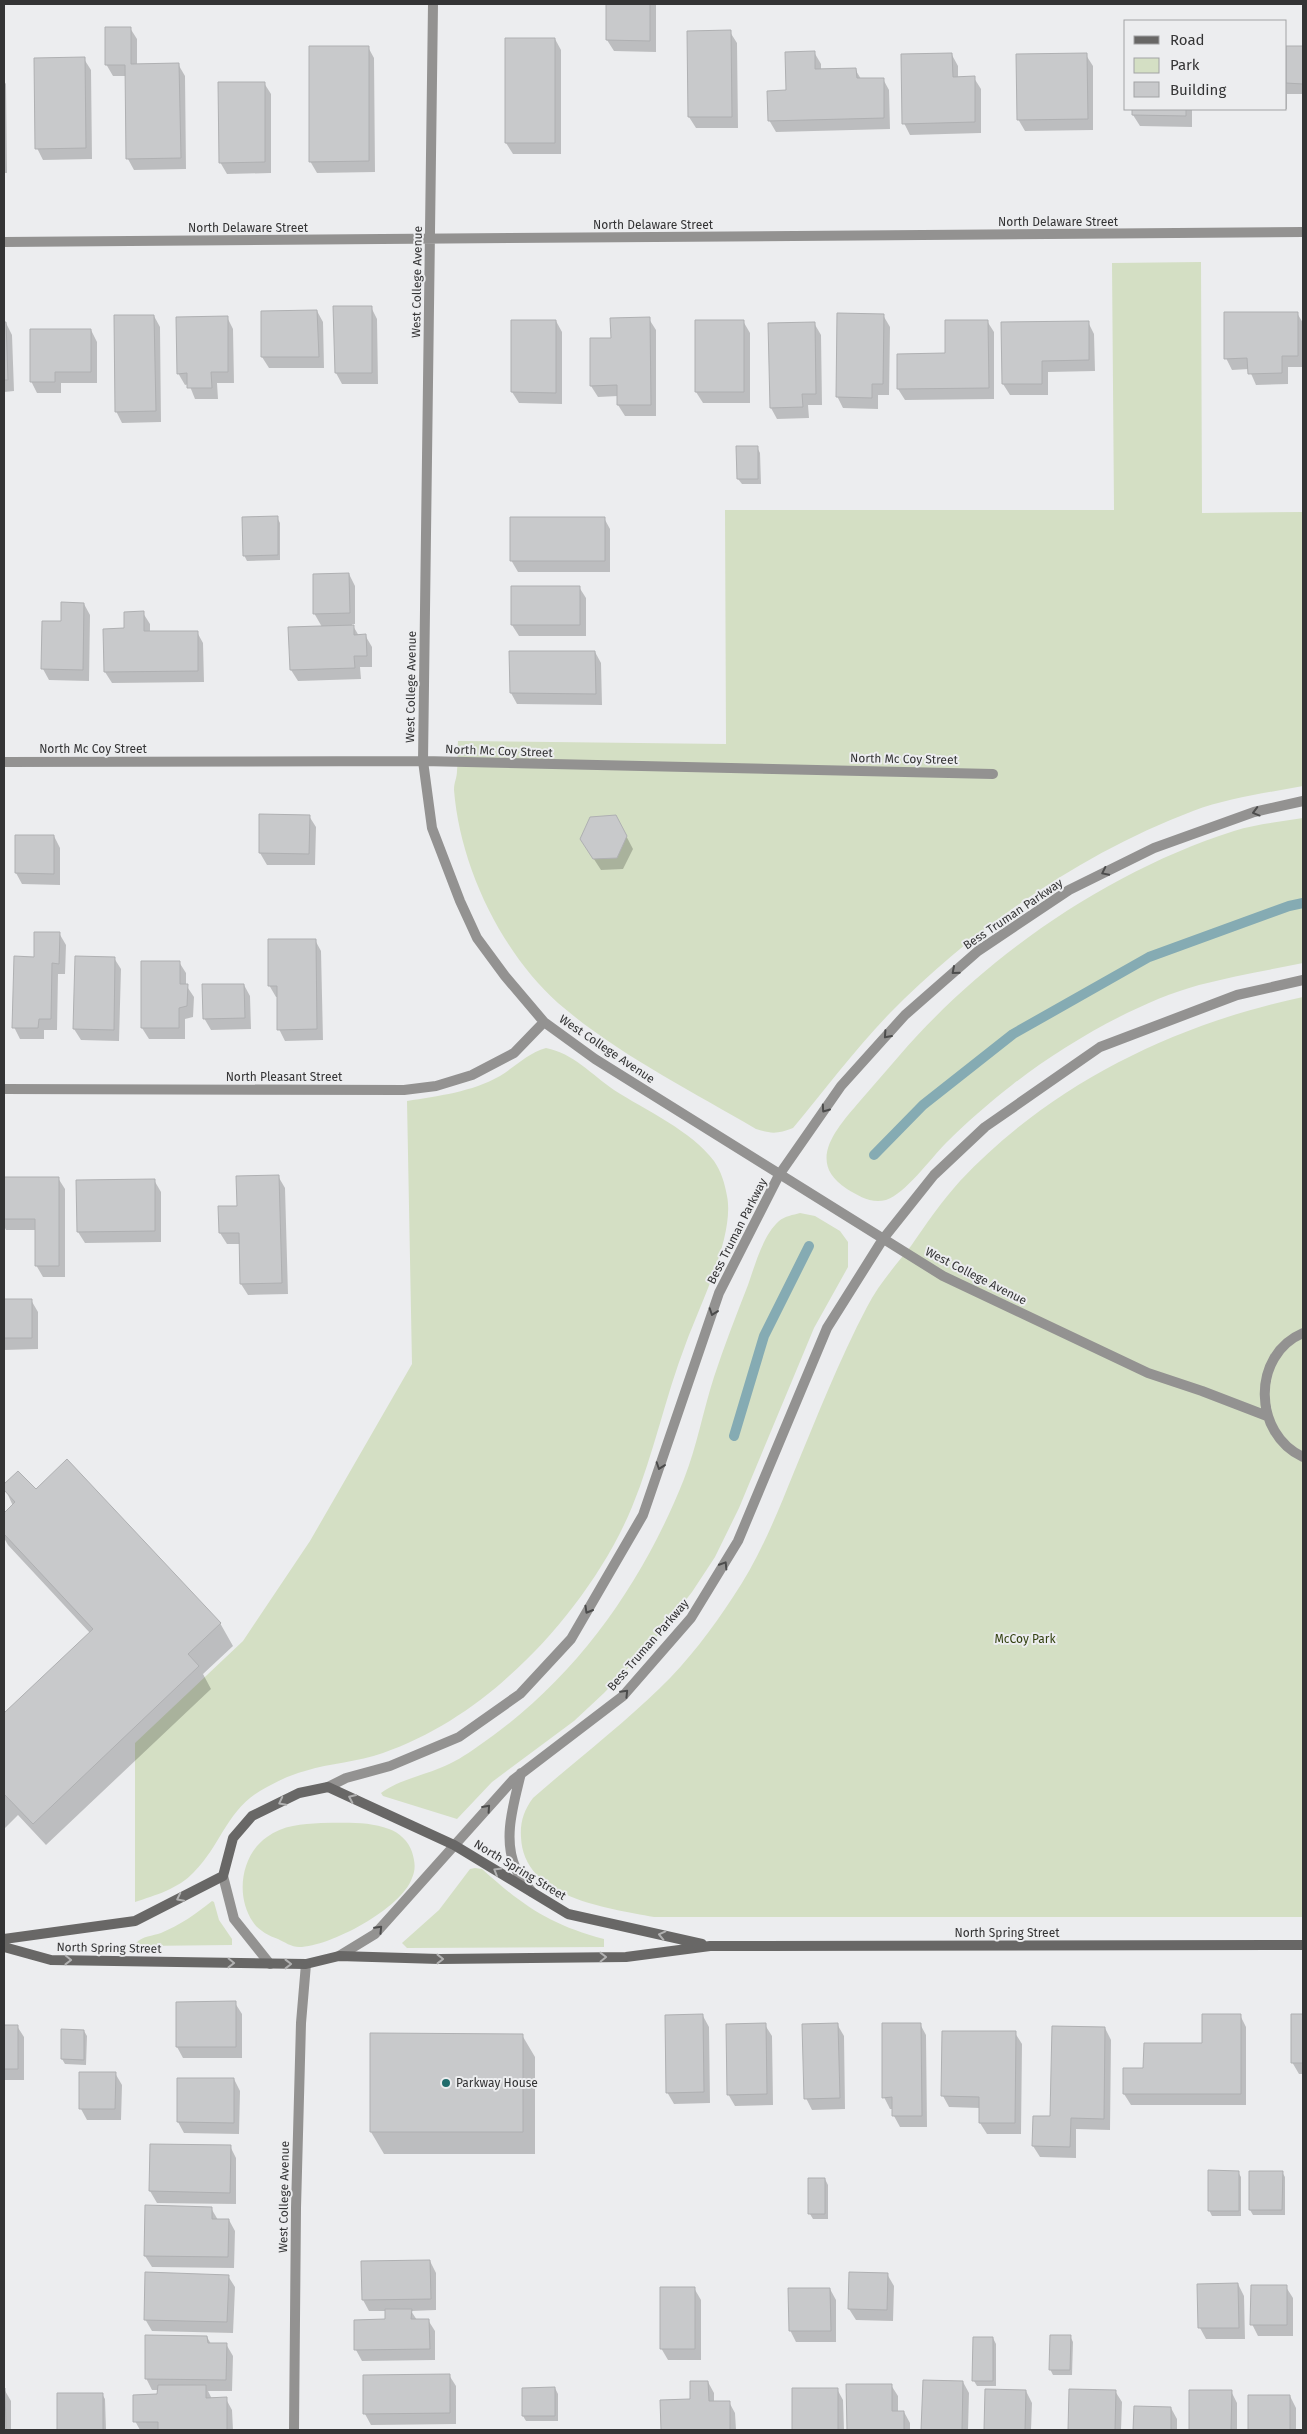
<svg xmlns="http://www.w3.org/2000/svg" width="1307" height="2434" font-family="'Fira Sans',sans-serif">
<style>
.green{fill:#d4dfc4}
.shadow{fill:#0003}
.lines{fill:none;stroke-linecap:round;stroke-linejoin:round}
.stream{stroke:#85abb3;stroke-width:10}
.building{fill:#c8c9cb;stroke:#afb0b2}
.street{stroke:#939291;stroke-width:10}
.secondary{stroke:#686766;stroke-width:10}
.oneway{stroke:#4c4c4c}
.oneway2{stroke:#b1b1b1}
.poi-dot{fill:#206c6c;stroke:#ecedef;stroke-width:2}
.labels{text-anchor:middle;stroke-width:4;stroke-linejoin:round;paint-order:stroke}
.street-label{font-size:12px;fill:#343435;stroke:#ecedef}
.park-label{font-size:12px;fill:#334110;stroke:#ecedef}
.poi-label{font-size:12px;fill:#343435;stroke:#ecedef;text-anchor:start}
</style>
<rect width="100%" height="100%" fill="#ecedef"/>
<!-- green -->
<path class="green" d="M1201,262L1202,513L1303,512V786C1266,793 1228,798 1193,811C1080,854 975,927 890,1013C855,1049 825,1090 793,1128C778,1134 771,1134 756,1129C690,1090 617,1054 558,1003C501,952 460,866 454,790C454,782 457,778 457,771C458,761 457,751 458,741L726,744L725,510H1114L1112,263Z
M1303,818V963C1269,970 1233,976 1199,985C1137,1002 1063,1045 1012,1085C989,1103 966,1123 946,1143C931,1158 905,1194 886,1200C871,1204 859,1196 847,1189C805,1162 837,1128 860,1101C873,1086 886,1071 899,1056C984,957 1108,871 1234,831C1256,824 1280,822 1303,818Z
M1303,997V1917H654C607,1908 523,1898 521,1837C520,1822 524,1810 533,1798C575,1761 620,1727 660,1688C688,1661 712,1629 733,1597C759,1559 777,1514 794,1472C817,1417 839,1360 867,1307C878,1285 896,1265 911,1246C926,1224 942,1201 960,1181C1051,1084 1175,1024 1303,997Z
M546,1048C573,1053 592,1075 614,1090C645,1110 692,1131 714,1161C721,1171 725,1184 727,1196C735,1235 700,1305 686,1343C665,1397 654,1454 632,1507C607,1568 558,1633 509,1676C473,1709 429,1737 383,1753C358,1762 330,1763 305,1771C289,1775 274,1783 260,1791C226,1812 221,1845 194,1872C178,1889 156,1895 135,1902V1743L243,1641L310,1541L412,1364L407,1101C438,1096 472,1092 500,1076C516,1066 528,1053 546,1048Z
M800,1213L815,1216L840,1231L848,1242V1267L814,1328L739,1508L715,1557L692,1592L651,1644L604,1693L574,1721L492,1782L457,1819L383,1796L381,1793C399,1780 421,1776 440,1768C453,1763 466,1755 477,1747C573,1682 641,1587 684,1479C697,1446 703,1411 714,1377C724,1346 736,1316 748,1285C755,1265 763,1235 779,1221C785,1216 793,1215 800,1213Z
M321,1823C343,1823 368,1821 389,1829C399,1832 409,1842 412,1852C415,1862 416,1869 412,1878C402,1908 330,1947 299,1947C292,1947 284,1942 278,1939C269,1936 258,1930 253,1922C235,1896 241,1855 267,1837C283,1825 302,1824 321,1823Z
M475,1868L482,1869C522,1905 550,1925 604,1939V1947L407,1948L402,1943L439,1910L470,1869Z
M212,1901L214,1902L219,1920L232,1939V1945L140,1946L136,1943C142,1936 153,1936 161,1933C180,1925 196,1914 212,1901Z"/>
<!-- shadow -->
<path class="shadow" d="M607,4H656V52L614,51L607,40Z
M130,28L137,39V65L178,64L185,76L186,169L134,170L128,159L126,76H113L106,64Z
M730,32L737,43L738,128H696L689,117Z
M555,39L561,50V154H513L506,143Z
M368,47L374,58L375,172L317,173L310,161Z
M1286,47H1303V94H1287V109H1280H1286Z
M814,52L821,64V70L855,69L861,79H883L889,90L890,129L776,132L769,120Z
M952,55L958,66V78H974L981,89V133L910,135L904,123Z
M1086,55L1093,66V130L1025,131L1018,119Z
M84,59L91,70L92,159L43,160L37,148Z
M4,81L6,84L7,173H4Z
M264,83L271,94V173L227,174L220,162Z
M1134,109H1192V127L1140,126L1133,115Z
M371,307L377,319L378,384H342L336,373Z
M317,311L323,322L324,368H269L262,357Z
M1297,313L1303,323V367H1288V384L1256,385L1249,369L1232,370L1226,358Z
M883,315L890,327L889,395H878V409L843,408L837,396Z
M154,316L160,327L161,422L122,423L116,411Z
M227,317L233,329L234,383H217L218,399H195L189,384L185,385L178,373Z
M649,319L656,330V416H625L618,405V396L598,397L591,386L612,339Z
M513,321H556L562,332V404L519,403L512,392Z
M743,321L750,333V403H703L696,392Z
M987,321L994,332V399L905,400L898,389Z
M1088,322L1094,334L1095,371L1048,372V395H1010L1003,384L1002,324Z
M6,323L12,335L14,391L4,392V324Z
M814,323L821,335L822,405H808L809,418L777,419L771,408Z
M91,330L97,342V383H61V393H37L31,381Z
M757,447L760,453L761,484H742L738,479L737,448Z
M277,517L280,523V560L247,561L244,555Z
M604,518L610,529V572H518L511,560Z
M349,574L355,586V624H352L359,636L365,635L372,647V667H360L361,679L298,681L291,670L289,628L322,627L314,613Z
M579,587L586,598V636H519L512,625Z
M84,604L90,615L89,681L49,680L43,669L62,622Z
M143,613L150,624V632H197L203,643L204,682L112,683L105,672L126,630Z
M510,652H595L601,663L602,705L517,704L511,693Z
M261,816H309L316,827L315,865H267L260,853Z
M622,828L633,849L623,869L601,870L588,850Z
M54,836L60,848V885L22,884L16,873Z
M59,933L66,945L65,974H58L57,1030H44V1039H20L14,1027L35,958Z
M315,940L321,951L323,1040L285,1041L279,1029L278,997H276L269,985Z
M114,958L121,969L119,1041L81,1040L74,1029Z
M179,962L186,973V985L194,997L193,1017L185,1019V1039H149L142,1028Z
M244,985L250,996L251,1029L211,1030L204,1018Z
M278,1176L285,1188L288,1294L248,1295L241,1284L240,1244H227L220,1233V1207H238Z
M4,1178H58L65,1189V1277H43L36,1265V1230H6L4,1226Z
M154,1180L161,1192V1242L85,1243L78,1232Z
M4,1300H31L38,1312V1349L4,1350Z
M18,1472L36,1491L220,1623L233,1646L203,1674L211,1689L46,1845L18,1815L4,1829V1715L90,1633L8,1545L4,1538V1515L13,1506L4,1486Z
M177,2003H235L242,2014V2058H183L177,2047Z
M1240,2015L1246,2027V2105H1131L1124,2094L1145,2069L1204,2044Z
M1292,2015H1303V2074H1299L1292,2062Z
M703,2016L709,2027L710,2103L674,2104L667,2092Z
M837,2024L844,2036L845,2109L812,2110L806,2098Z
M920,2024L926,2035L927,2127H900L894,2116L893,2109H890L884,2097Z
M765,2025L772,2036L773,2105L735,2106L728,2094Z
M4,2026H17L24,2037V2080H4Z
M1105,2028L1111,2040L1110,2130L1076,2129V2158L1040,2157L1033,2146Z
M84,2031L87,2036L86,2065L65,2064L62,2059Z
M1015,2033L1022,2044L1021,2134H987L980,2123V2108L949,2107L943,2096Z
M522,2035L535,2057V2154H384L371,2132Z
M115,2073L122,2085L121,2120H87L81,2109Z
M234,2079L240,2091L239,2134L184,2133L178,2122Z
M151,2145L230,2146L236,2158V2204L157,2203L150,2191Z
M1238,2172L1241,2177V2216H1212L1209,2210Z
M1282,2172L1285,2177V2215H1253L1250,2210Z
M825,2179L828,2185V2219H813L810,2214Z
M211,2208L218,2220H229L235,2231L234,2268L152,2267L145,2256Z
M430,2261L436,2273V2310L411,2311L417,2320H428L435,2331V2360L362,2361L356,2350L386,2321V2311H369L363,2300Z
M887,2274L894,2286L893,2321L856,2320L849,2309Z
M228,2276L235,2287L233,2333L152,2331L145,2319Z
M1238,2284L1244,2296L1245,2339H1206L1200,2328Z
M1286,2287L1293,2298V2336H1258L1252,2324Z
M694,2288L701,2300V2360H668L661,2348Z
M830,2289L836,2300V2342H796L790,2330Z
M1070,2336L1073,2342L1072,2375H1053L1050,2369Z
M207,2337L211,2344H226L233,2356L232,2391H208L212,2399H226L232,2410L233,2430H140L135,2421L159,2395V2390H152L146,2378Z
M993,2338L996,2344V2386H977L974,2381Z
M449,2375L456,2386V2424L371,2425L365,2414Z
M924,2381L963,2382L969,2393L968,2430H922Z
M708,2382L714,2393V2402H729L735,2413L736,2430H662V2401L692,2400Z
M848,2385H891L898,2396V2412H904L910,2423V2430H848Z
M555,2388L558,2394V2421H526L523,2416Z
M4,2389L11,2401V2430H4Z
M793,2389H837L843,2400L844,2430H793Z
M987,2390L1026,2391L1032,2403L1031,2430H985Z
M1070,2390L1115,2391L1122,2402L1121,2430H1069Z
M1190,2391H1231L1237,2403V2430H1190Z
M102,2394L105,2399L106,2430H59Z
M1250,2396H1290L1296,2408V2430H1249Z
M1135,2408H1171L1177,2419V2430H1135Z"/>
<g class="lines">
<!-- stream -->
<path class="stream" d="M874,1155L923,1105L1013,1034L1149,957L1289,906L1303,903
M734,1436L764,1336L809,1246"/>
</g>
<!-- building -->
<path class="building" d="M606,4H650V41L606,40Z
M105,27H131V64L179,63L181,158L126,159L125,65H105Z
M731,30L732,117H688L687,31Z
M505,38H555V143H505Z
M309,46H369V161L309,162Z
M1286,46H1303V84L1286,83Z
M815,51V69L856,68L857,78H884V118L768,121L767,91L786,90L785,52Z
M952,53L953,77L975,76V122L902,124L901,54Z
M1087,53L1088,119L1017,120L1016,54Z
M85,57L86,148L35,149L34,58Z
M218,82H265V162L219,163Z
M1132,109H1186V116L1132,115Z
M333,306H372V373H335Z
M317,310L319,357H261V311Z
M1224,312H1298V356H1282V373L1248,374L1247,358L1224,359Z
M837,313L884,314L883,384H872V398L836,397Z
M114,315H154L156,411L115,412Z
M228,316V372H211L212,388H187V373L177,374L176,317Z
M650,317L651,405H617V385L590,386V338H611L610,318Z
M511,320H556V393L511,392Z
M695,320H744V392H695Z
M945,320H988L989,388L897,389V354L945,353Z
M1089,321V360L1042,361V384H1002L1001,322Z
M4,322H6L8,380H4Z
M815,322L816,394H802L803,407L770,408L768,323Z
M30,329H91V372H55V382H30Z
M736,446H758V479H737Z
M278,516V555L243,556L242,517Z
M510,517H605V561H510Z
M349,573L350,613L313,614V574Z
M511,586H580V625H511Z
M61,602L84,603L83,670L41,669L42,621H61Z
M144,611V631H198V671L104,672L103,629L124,628V612Z
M354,625V635L366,634L367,656H354L355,668L290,670L288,627Z
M509,651H595L596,694L510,693Z
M259,814L310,815L309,854L259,853Z
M616,815L627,836L617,858L593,859L580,839L590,817Z
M15,835H54V874L15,873Z
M34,932H60L59,964L52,963L51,1019H39L38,1028H12L14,956L34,957Z
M268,939H316L317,1029L277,1030V986H268Z
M75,956L115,957L114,1030L73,1029Z
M141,961H180V984H188L187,1006L179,1008V1028H141Z
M202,984H244L245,1018L203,1019Z
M279,1175L282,1283L240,1284L239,1233H219L218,1206H237L236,1176Z
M4,1177H59V1266H35V1219H4Z
M155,1179V1231L77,1232L76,1180Z
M4,1299H32V1338H4Z
M67,1459L221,1623L188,1654L199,1666L33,1824L4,1794V1713L93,1629L4,1534V1513L15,1502L4,1490V1484L18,1471L36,1489Z
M236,2001V2047H176V2002Z
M703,2014L704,2092L666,2093L665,2015Z
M1202,2014H1241V2094H1123V2068H1143L1144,2043H1202Z
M1291,2014H1303V2063H1291Z
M766,2023L767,2094L727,2095L726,2024Z
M838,2023L840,2098L804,2099L802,2024Z
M882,2023H921L922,2116H892V2097L882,2098Z
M4,2025H18V2069H4Z
M1052,2026L1105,2027L1104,2119L1071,2118L1070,2147L1032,2146L1033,2116H1050Z
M61,2029L84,2030V2060L61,2059Z
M942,2031H1016L1015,2123H979V2097L941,2096Z
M370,2033L523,2034V2132H370Z
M79,2072H116L115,2109H79Z
M177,2078H234V2123L177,2122Z
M150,2144L231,2145L230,2193L149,2191Z
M1208,2170L1239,2171V2211H1208Z
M1249,2171H1283L1282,2210H1249Z
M808,2178H825V2214H808Z
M145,2205L212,2207V2219H229L228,2257L144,2256Z
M430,2260L431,2299L362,2300L361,2261Z
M145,2272L229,2275L227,2322L144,2320Z
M849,2272L888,2273L887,2310L848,2309Z
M1238,2283L1239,2328H1198L1197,2284Z
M1251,2285H1287V2325H1250Z
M660,2287H695V2349H660Z
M788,2288H830L831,2331H789Z
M385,2309H412L411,2319H429L430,2349L354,2350V2320L385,2319Z
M145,2335L207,2336L208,2343H227L226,2380L145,2379Z
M1050,2335H1071L1070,2370H1049Z
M973,2337H993V2381H972Z
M450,2374V2413L363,2414V2375Z
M923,2380L963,2381L962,2430H921Z
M690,2381H708L709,2401H730V2430H661L660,2400L690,2399Z
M846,2384H892V2411H904V2430H847Z
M158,2385H206V2398L227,2397V2430H158V2422H133V2395L157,2394Z
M555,2387V2416H522V2388Z
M4,2388H5L6,2430H4Z
M792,2388H838V2430H792Z
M985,2389L1026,2390L1025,2430H984Z
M1069,2389L1116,2390L1115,2430H1068Z
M1189,2390H1232L1231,2430H1189Z
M57,2393H103V2430H57Z
M1248,2395H1290V2430H1248Z
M1134,2406L1171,2407V2430H1133Z"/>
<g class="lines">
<!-- street -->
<path class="street" d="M433,4L423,761L432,828L460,901L477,938L505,976L544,1022L595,1059L943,1276L1148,1373L1202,1391L1267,1416
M4,242L1303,232
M4,762L423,761L993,774
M4,1089L404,1090L436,1086L472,1075L514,1053L544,1022
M1303,1333C1251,1355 1253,1434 1303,1457
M521,1773C514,1803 502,1839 516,1869C519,1877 527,1885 532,1892
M328,1787L346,1778L390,1766L459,1737L520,1694L571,1639L643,1515L719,1293L779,1175L841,1086L905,1015L978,951L1069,890L1154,848L1254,812L1303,801
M223,1876L234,1919L270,1964
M339,1956L375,1934L513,1780L623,1696L691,1618L738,1541L827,1328L883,1239L934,1175L985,1127L1100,1047L1237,995L1303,980
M294,2430L296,2208L301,2023L306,1964"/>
<!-- secondary -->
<path class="secondary" d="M4,1939L135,1921L223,1876L233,1838L252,1816L299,1793L328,1787L454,1845L568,1914L702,1944
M4,1947L51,1960L306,1964L339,1956L439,1959L626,1957L710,1946L1303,1945"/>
</g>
<!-- one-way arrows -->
<defs><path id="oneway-chevron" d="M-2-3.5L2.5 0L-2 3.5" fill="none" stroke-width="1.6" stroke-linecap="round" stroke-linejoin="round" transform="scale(1.25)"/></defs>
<g class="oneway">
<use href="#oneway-chevron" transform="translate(1256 812) rotate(165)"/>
<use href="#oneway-chevron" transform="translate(1105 872) rotate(154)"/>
<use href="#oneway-chevron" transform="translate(955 971) rotate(139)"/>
<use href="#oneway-chevron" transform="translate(887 1035) rotate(132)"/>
<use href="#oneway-chevron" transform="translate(825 1109) rotate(125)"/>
<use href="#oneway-chevron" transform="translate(713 1312) rotate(109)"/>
<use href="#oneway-chevron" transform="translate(660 1466) rotate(109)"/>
<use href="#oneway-chevron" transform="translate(724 1565) rotate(-58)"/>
<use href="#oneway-chevron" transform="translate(588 1610) rotate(120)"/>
<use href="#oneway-chevron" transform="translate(625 1693) rotate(-46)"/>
<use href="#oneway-chevron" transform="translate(487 1808) rotate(-48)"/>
<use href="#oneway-chevron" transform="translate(379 1929) rotate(-46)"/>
</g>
<g class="oneway2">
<use href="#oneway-chevron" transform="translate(352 1798) rotate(-155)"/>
<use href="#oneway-chevron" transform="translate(282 1802) rotate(153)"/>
<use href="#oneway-chevron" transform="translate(497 1871) rotate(-149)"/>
<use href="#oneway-chevron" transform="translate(180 1898) rotate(153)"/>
<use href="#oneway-chevron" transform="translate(662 1935) rotate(-167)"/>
<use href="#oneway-chevron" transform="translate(603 1957) rotate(-1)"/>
<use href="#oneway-chevron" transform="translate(440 1959)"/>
<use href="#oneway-chevron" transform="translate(68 1960) rotate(1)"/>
<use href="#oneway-chevron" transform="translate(231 1963) rotate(1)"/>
<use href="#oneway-chevron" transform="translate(288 1964)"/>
</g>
<!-- markers -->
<circle class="poi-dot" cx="446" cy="2083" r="5"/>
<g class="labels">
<!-- street labels -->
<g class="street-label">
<text x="1058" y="226">North Delaware Street</text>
<text x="653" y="229">North Delaware Street</text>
<text x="248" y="232">North Delaware Street</text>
<text transform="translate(417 282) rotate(-89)" y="4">West College Avenue</text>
<text transform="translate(411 687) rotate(-89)" y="4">West College Avenue</text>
<text x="93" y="753">North Mc Coy Street</text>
<text transform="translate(499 751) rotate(2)" y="4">North Mc Coy Street</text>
<text transform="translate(904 759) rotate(1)" y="4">North Mc Coy Street</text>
<text transform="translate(1013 914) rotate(-34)" y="4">Bess Truman Parkway</text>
<text transform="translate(607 1049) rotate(34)" y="4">West College Avenue</text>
<text x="284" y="1081">North Pleasant Street</text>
<text transform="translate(737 1231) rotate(-63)" y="4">Bess Truman Parkway</text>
<text transform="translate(976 1276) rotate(27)" y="4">West College Avenue</text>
<text transform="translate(648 1645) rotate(-49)" y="4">Bess Truman Parkway</text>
<text transform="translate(520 1870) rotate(31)" y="4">North Spring Street</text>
<text x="1007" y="1937">North Spring Street</text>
<text transform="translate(109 1948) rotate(1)" y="4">North Spring Street</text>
<text transform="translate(284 2197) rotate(-89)" y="4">West College Avenue</text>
</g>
<!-- park labels -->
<g class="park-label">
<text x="1025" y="1643">McCoy Park</text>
</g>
<!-- poi labels -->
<g class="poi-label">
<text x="456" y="2087">Parkway House</text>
</g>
</g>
<!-- border -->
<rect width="1307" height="2434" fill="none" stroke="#343435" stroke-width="10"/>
<!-- legend -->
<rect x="1124" y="20" width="162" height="90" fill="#ecedef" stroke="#a2a3a5"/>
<rect x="1134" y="36" width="25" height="8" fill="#686766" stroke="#a2a3a5"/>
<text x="1170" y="45" font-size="15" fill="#343435">Road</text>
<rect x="1134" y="58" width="25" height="15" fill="#d4dfc4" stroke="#a2a3a5"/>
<text x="1170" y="70" font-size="15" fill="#343435">Park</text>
<rect x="1134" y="82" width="25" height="15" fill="#c8c9cb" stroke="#a2a3a5"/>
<text x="1170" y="95" font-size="15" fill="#343435">Building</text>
</svg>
